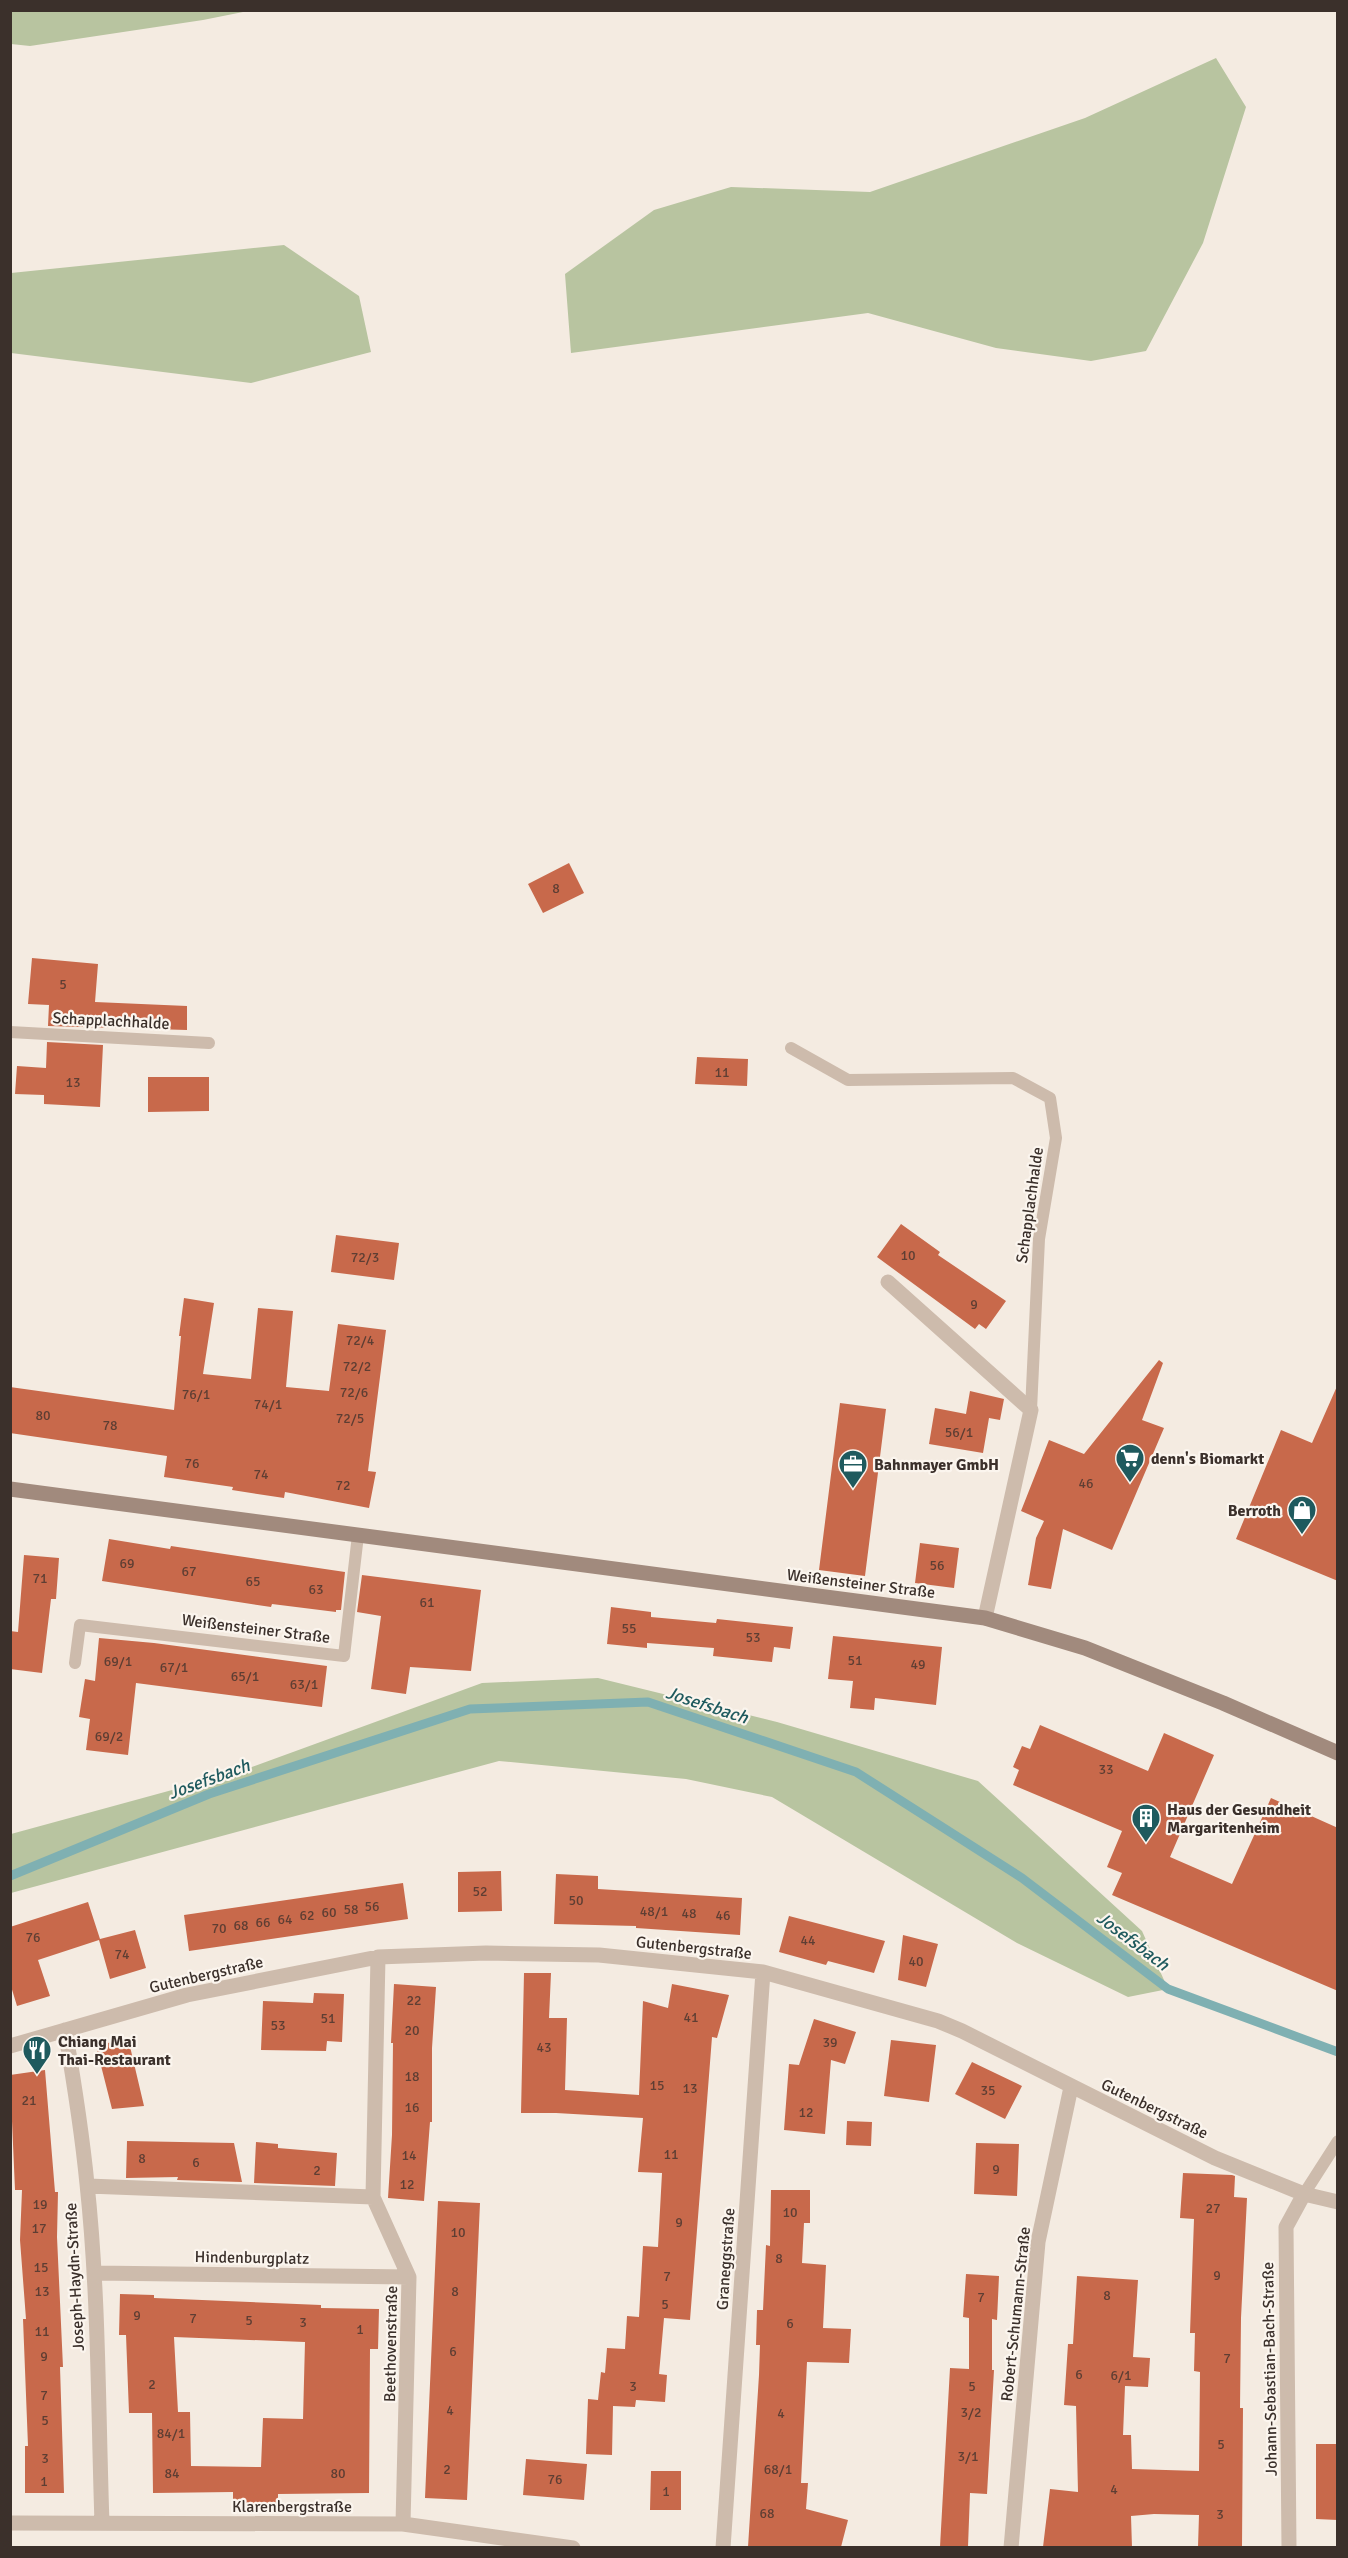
<svg xmlns="http://www.w3.org/2000/svg" width="1348" height="2558" font-family="Signika,sans-serif">
<style>
.green{fill:#b8c4a0}
.lines{fill:none;stroke-linecap:round;stroke-linejoin:round}
.stream{stroke:#7fb0b2;stroke-width:9}
.building{fill:#c8694b;fill-rule:evenodd}
.lane{stroke:#cdbbac;stroke-width:12}
.street{stroke:#cdbbac;stroke-width:15}
.secondary{stroke:#a18a7d;stroke-width:15}
.labels{text-anchor:middle;stroke-width:4.5;stroke-linejoin:round;paint-order:stroke}
.number-label{font-size:14px;fill:#5e3e33}
.street-label{font-size:16px;fill:#3b302b;stroke:#fbf5ee}
.poi-label{font-size:16px;font-weight:bold;fill:#3b302b;stroke:#fbf5ee;text-anchor:start}
.water-label{font-size:18px;font-style:italic;fill:#1f5a5e;stroke:#fbf5ee}
</style>
<rect width="100%" height="100%" fill="#f4ebe1"/>
<!-- green -->
<path class="green" d="M10,11L11,10L248,11L203,20L30,46L11,44Z
M1216,58L1246,107L1203,243L1146,351L1091,361L996,348L868,313L571,353L565,274L654,210L731,187L870,192L1085,118Z
M284,245L359,296L371,352L251,383L11,353V273Z
M598,1678L777,1722L978,1781L1142,1931L1168,1989L1128,1997L1017,1943L772,1797L686,1779L499,1761L11,1893V1834L238,1772L482,1683Z"/>
<g class="lines">
<!-- stream -->
<path class="stream" d="M10,1876L209,1794L470,1709L648,1702L856,1772L1022,1878L1168,1989L1338,2052"/>
</g>
<!-- building -->
<path class="building" d="M569,863L584,893L543,913L528,884Z
M32,958L98,964L95,1002L187,1006V1030L48,1026L49,1005L28,1004Z
M47,1042L103,1045L100,1107L44,1104V1095L15,1094L17,1066L46,1068Z
M697,1057L748,1059L747,1086L695,1084Z
M148,1077H209V1111L148,1112Z
M901,1224L940,1252L938,1255L1006,1301L986,1329L979,1324L975,1329L877,1257Z
M336,1235L399,1243L394,1280L331,1272Z
M184,1298L214,1303L203,1374L251,1379L258,1308L293,1311L286,1387L329,1391L338,1324L386,1330L368,1471L376,1472L369,1508L285,1492L284,1498L232,1490L233,1487L164,1477L167,1456L10,1433V1387L174,1410L181,1336H179Z
M1159,1360L1163,1363L1142,1420L1164,1428L1112,1550L1063,1529L1051,1589L1028,1585L1036,1538L1044,1521L1021,1511L1049,1440L1084,1454Z
M1338,1384V1581L1236,1539L1281,1430L1312,1443Z
M970,1391L1004,1399L1000,1420L989,1418L983,1453L929,1444L935,1408L966,1414Z
M840,1403L886,1409L865,1576L819,1570Z
M109,1539L170,1549L171,1546L345,1572L341,1610H336V1612L272,1604L271,1607L102,1581Z
M920,1543L959,1548L954,1588L915,1583Z
M24,1555L59,1558L56,1599H51L42,1673L10,1669V1631L18,1632Z
M362,1575L481,1590L471,1671L410,1667L406,1694L371,1689L381,1616L357,1612Z
M611,1607L651,1612V1617L716,1623L717,1619L793,1627L790,1649L774,1647L772,1662L713,1656L714,1648L647,1643V1648L607,1644Z
M833,1636L942,1647L936,1705L875,1698L874,1710L850,1708L853,1681L828,1679Z
M99,1638L154,1643L327,1666L322,1707L136,1683L128,1755L86,1750L90,1719L79,1717L85,1679L95,1681Z
M1040,1725L1148,1771L1164,1733L1214,1755L1170,1857L1232,1884L1271,1798L1338,1828V1991L1112,1895L1122,1873L1107,1867L1122,1831L1013,1785L1019,1770L1013,1767L1022,1746L1030,1749Z
M501,1871L502,1911L458,1912V1872Z
M556,1874L598,1876V1889L742,1898L740,1935L636,1928V1926L554,1924Z
M403,1883L408,1919L189,1951L184,1915Z
M88,1902L100,1939L135,1930L146,1968L110,1979L99,1940L38,1960L50,1996L17,2006L10,1983V1927Z
M789,1916L885,1941L874,1973L828,1961L826,1965L779,1952Z
M903,1935L938,1944L926,1987L898,1980Z
M524,1973H551L549,2018H567L565,2090L639,2095L643,2001L668,2008L672,1984L729,1995L717,2038L712,2037L690,2320L664,2318L659,2374L667,2375L665,2402L636,2400L635,2407L613,2406L612,2455L586,2454L588,2399L598,2400L601,2372L605,2373L607,2348L625,2349L627,2316L639,2317L643,2246L658,2247L662,2173L638,2172L643,2118L556,2113H521Z
M394,1984L436,1987L432,2048V2122H430L424,2201L388,2198L392,2135L393,2043H391Z
M314,1993L344,1994L342,2042L327,2041L326,2051L261,2050L263,2001L313,2003Z
M814,2019L856,2032L845,2064L831,2060L825,2134L784,2130L789,2064L799,2065Z
M128,2038L144,2106L112,2109L96,2046Z
M891,2040L936,2045L929,2102L884,2096Z
M972,2062L1022,2086L1005,2119L955,2094Z
M45,2070L55,2192H58L57,2237L63,2367H60L64,2493H25V2446H28L23,2319H26L20,2240L22,2190H15L10,2075Z
M847,2121L872,2122L871,2146L846,2145Z
M127,2141L234,2143L242,2182L177,2180L178,2177L126,2178Z
M256,2142L278,2144V2148L337,2153L335,2186L254,2183Z
M976,2143L1019,2144L1017,2196L974,2194Z
M1183,2173L1232,2175L1235,2176L1234,2197L1247,2198L1241,2318L1240,2408H1243L1242,2547H1198L1199,2515L1154,2514L1131,2516L1132,2547H1043L1050,2489L1078,2492L1076,2406L1064,2405L1068,2344H1073L1077,2276L1138,2280L1133,2357L1150,2358L1148,2387L1125,2386L1123,2435H1131L1132,2469L1199,2471L1200,2372L1194,2371L1195,2333H1190L1194,2219L1180,2218Z
M771,2190H810V2223H804L802,2263L826,2265L823,2328L851,2329L849,2363L807,2362L801,2483H808L806,2509L848,2520L841,2547H748L759,2375L760,2345H756L757,2310H763L766,2245L770,2246Z
M438,2201L480,2203L467,2500L425,2498Z
M966,2274L999,2276L997,2320L992,2319V2370H994L987,2494L970,2493L968,2547H940L950,2368L969,2369V2318L963,2317Z
M120,2294L154,2295V2298L321,2305V2308L379,2309L378,2349H370L369,2493L278,2494V2510L233,2509V2492L153,2493L152,2413H129L126,2335H119ZM174,2337L305,2342L303,2419L263,2418L261,2467L191,2466L190,2412H178Z
M1316,2444H1338V2520L1316,2519Z
M526,2459L587,2464L584,2500L523,2495Z
M651,2471H681V2510H650Z"/>
<g class="lines">
<!-- lane -->
<path class="lane" d="M10,1032L209,1043
M791,1048L848,1080L1013,1078L1050,1098L1056,1138L1039,1239L1031,1410
M75,1663L80,1625L344,1656L358,1535
M1304,2194L1338,2141"/>
<!-- street -->
<path class="street" d="M888,1282L1031,1410L985,1618
M378,1957L373,2197L409,2277L403,2524
M65,2030C74,2082 82,2133 87,2184C99,2296 98,2410 102,2523
M10,2046L187,1995L378,1957L486,1953L599,1955L763,1972L938,2021L962,2031L1215,2158L1304,2194L1338,2202
M88,2186L373,2197
M94,2273L409,2277
M10,2523L403,2524L573,2548
M723,2548L763,1972
M1011,2548L1038,2242L1071,2087
M1289,2548L1286,2227L1304,2194"/>
<!-- secondary -->
<path class="secondary" d="M10,1489L985,1618L1085,1648L1223,1703L1338,1753"/>
</g>
<!-- icons -->
<defs>
<g id="supermarket-pin" transform="scale(1.5)"><path d="M0 17L-7.5 6A9.5 9.5 0 1 1 7.5 6Z" fill="#1f5a5e" stroke="#fbf5ee"/><path d="M-6-5.5h2.5l.6 2H6L4.5 2H-2.5L-4.4-4H-6ZM-1.5 3.2a1.3 1.3 0 1 0 .1 0ZM3 3.2a1.3 1.3 0 1 0 .1 0Z" fill="#fff"/></g>
<g id="office-pin" transform="scale(1.5)"><path d="M0 17L-7.5 6A9.5 9.5 0 1 1 7.5 6Z" fill="#1f5a5e" stroke="#fbf5ee"/><path d="M-6-3h4V-5.5h4V-3h4V5H-6ZM-1-4.5V-3h2v-1.5ZM-6 0V1H6V0Z" fill="#fff"/></g>
<g id="shop-pin" transform="scale(1.5)"><path d="M0 17L-7.5 6A9.5 9.5 0 1 1 7.5 6Z" fill="#1f5a5e" stroke="#fbf5ee"/><path d="M-5-2.5h2.3a2.7 3.5 0 0 1 5.4 0H5L5.5 6h-11ZM-1.5-2.5h3a1.5 2.3 0 0 0-3 0Z" fill="#fff"/></g>
<g id="building-pin" transform="scale(1.5)"><path d="M0 17L-7.5 6A9.5 9.5 0 1 1 7.5 6Z" fill="#1f5a5e" stroke="#fbf5ee"/><path d="M-4-6H4V6H1V3H-1V6H-4ZM-2.5-4.3h1.7v1.8h-1.7ZM.8-4.3h1.7v1.8H.8ZM-2.5-1h1.7V.8h-1.7ZM.8-1h1.7V.8H.8Z" fill="#fff"/></g>
<g id="restaurant-pin" transform="scale(1.5)"><path d="M0 17L-7.5 6A9.5 9.5 0 1 1 7.5 6Z" fill="#1f5a5e" stroke="#fbf5ee"/><path d="M-5-6h1v4h1v-4h1v4h1v-4h1v5L-1.5 .5V6h-2V.5L-5-1ZM5-6V6H3V1.5H1.5Q1.5-4 5-6Z" fill="#fff"/></g>
</defs>
<g fill-rule="evenodd">
<use href="#supermarket-pin" x="1130" y="1458"/>
<use href="#office-pin" x="853" y="1464"/>
<use href="#shop-pin" x="1302" y="1510"/>
<use href="#building-pin" x="1146" y="1818"/>
<use href="#restaurant-pin" x="37" y="2050"/>
</g>
<g class="labels">
<!-- number labels -->
<g class="number-label">
<text x="556" y="893">8</text>
<text x="63" y="989">5</text>
<text x="722" y="1077">11</text>
<text x="73" y="1087">13</text>
<text x="908" y="1260">10</text>
<text x="365" y="1262">72/3</text>
<text x="974" y="1309">9</text>
<text x="360" y="1345">72/4</text>
<text x="357" y="1371">72/2</text>
<text x="354" y="1397">72/6</text>
<text x="196" y="1399">76/1</text>
<text x="268" y="1409">74/1</text>
<text x="43" y="1420">80</text>
<text x="350" y="1423">72/5</text>
<text x="110" y="1430">78</text>
<text x="959" y="1437">56/1</text>
<text x="192" y="1468">76</text>
<text x="261" y="1479">74</text>
<text x="1086" y="1488">46</text>
<text x="343" y="1490">72</text>
<text x="127" y="1568">69</text>
<text x="937" y="1570">56</text>
<text x="189" y="1576">67</text>
<text x="40" y="1583">71</text>
<text x="253" y="1586">65</text>
<text x="316" y="1594">63</text>
<text x="427" y="1607">61</text>
<text x="629" y="1633">55</text>
<text x="753" y="1642">53</text>
<text x="855" y="1665">51</text>
<text x="118" y="1666">69/1</text>
<text x="918" y="1669">49</text>
<text x="174" y="1672">67/1</text>
<text x="245" y="1681">65/1</text>
<text x="304" y="1689">63/1</text>
<text x="109" y="1741">69/2</text>
<text x="1106" y="1774">33</text>
<text x="480" y="1896">52</text>
<text x="576" y="1905">50</text>
<text x="372" y="1911">56</text>
<text x="351" y="1914">58</text>
<text x="654" y="1916">48/1</text>
<text x="329" y="1917">60</text>
<text x="689" y="1918">48</text>
<text x="307" y="1920">62</text>
<text x="723" y="1920">46</text>
<text x="285" y="1924">64</text>
<text x="263" y="1927">66</text>
<text x="241" y="1930">68</text>
<text x="219" y="1933">70</text>
<text x="33" y="1942">76</text>
<text x="808" y="1945">44</text>
<text x="122" y="1959">74</text>
<text x="916" y="1966">40</text>
<text x="414" y="2005">22</text>
<text x="691" y="2022">41</text>
<text x="328" y="2023">51</text>
<text x="278" y="2030">53</text>
<text x="412" y="2035">20</text>
<text x="830" y="2047">39</text>
<text x="544" y="2052">43</text>
<text x="412" y="2081">18</text>
<text x="657" y="2090">15</text>
<text x="690" y="2093">13</text>
<text x="988" y="2095">35</text>
<text x="29" y="2105">21</text>
<text x="412" y="2112">16</text>
<text x="806" y="2117">12</text>
<text x="671" y="2159">11</text>
<text x="409" y="2160">14</text>
<text x="142" y="2163">8</text>
<text x="196" y="2167">6</text>
<text x="996" y="2174">9</text>
<text x="317" y="2175">2</text>
<text x="407" y="2189">12</text>
<text x="40" y="2209">19</text>
<text x="1213" y="2213">27</text>
<text x="790" y="2217">10</text>
<text x="679" y="2227">9</text>
<text x="39" y="2233">17</text>
<text x="458" y="2237">10</text>
<text x="779" y="2263">8</text>
<text x="41" y="2272">15</text>
<text x="1217" y="2280">9</text>
<text x="667" y="2281">7</text>
<text x="42" y="2296">13</text>
<text x="455" y="2296">8</text>
<text x="1107" y="2300">8</text>
<text x="981" y="2302">7</text>
<text x="665" y="2309">5</text>
<text x="137" y="2320">9</text>
<text x="193" y="2323">7</text>
<text x="249" y="2325">5</text>
<text x="303" y="2327">3</text>
<text x="790" y="2328">6</text>
<text x="360" y="2334">1</text>
<text x="42" y="2336">11</text>
<text x="453" y="2356">6</text>
<text x="44" y="2361">9</text>
<text x="1227" y="2363">7</text>
<text x="1079" y="2379">6</text>
<text x="1121" y="2380">6/1</text>
<text x="152" y="2389">2</text>
<text x="633" y="2391">3</text>
<text x="972" y="2391">5</text>
<text x="44" y="2400">7</text>
<text x="450" y="2415">4</text>
<text x="971" y="2417">3/2</text>
<text x="781" y="2418">4</text>
<text x="45" y="2425">5</text>
<text x="171" y="2438">84/1</text>
<text x="1221" y="2449">5</text>
<text x="968" y="2461">3/1</text>
<text x="45" y="2463">3</text>
<text x="447" y="2474">2</text>
<text x="778" y="2474">68/1</text>
<text x="172" y="2478">84</text>
<text x="338" y="2478">80</text>
<text x="555" y="2484">76</text>
<text x="44" y="2486">1</text>
<text x="1114" y="2494">4</text>
<text x="666" y="2496">1</text>
<text x="767" y="2518">68</text>
<text x="1220" y="2519">3</text>
</g>
<!-- street labels -->
<g class="street-label">
<text transform="translate(111 1020) rotate(3)" y="6">Schapplachhalde</text>
<text transform="translate(1029 1205) rotate(-82)" y="6">Schapplachhalde</text>
<text transform="translate(861 1583) rotate(7)" y="6">Weißensteiner Straße</text>
<text transform="translate(256 1628) rotate(7)" y="6">Weißensteiner Straße</text>
<text transform="translate(694 1947) rotate(6)" y="6">Gutenbergstraße</text>
<text transform="translate(206 1974) rotate(-13)" y="6">Gutenbergstraße</text>
<text transform="translate(1155 2108) rotate(26)" y="6">Gutenbergstraße</text>
<text transform="translate(252 2257) rotate(1)" y="6">Hindenburgplatz</text>
<text transform="translate(725 2259) rotate(-86)" y="6">Graneggstraße</text>
<text transform="translate(74 2277) rotate(-93)" y="6">Joseph-Haydn-Straße</text>
<text transform="translate(1015 2314) rotate(-84)" y="6">Robert-Schumann-Straße</text>
<text transform="translate(390 2344) rotate(-89)" y="6">Beethovenstraße</text>
<text transform="translate(1269 2369) rotate(-91)" y="6">Johann-Sebastian-Bach-Straße</text>
<text x="292" y="2512">Klarenbergstraße</text>
</g>
<!-- poi labels -->
<g class="poi-label">
<text x="1151" y="1464">denn's Biomarkt</text>
<text x="874" y="1470">Bahnmayer GmbH</text>
<text x="1281" y="1516" text-anchor="end">Berroth</text>
<text x="1167" y="1815">Haus der Gesundheit<tspan x="1167" dy="18">Margaritenheim</tspan></text>
<text x="58" y="2047">Chiang Mai<tspan x="58" dy="18">Thai-Restaurant</tspan></text>
</g>
<!-- water labels -->
<g class="water-label">
<text transform="translate(707 1705) rotate(18)" y="6">Josefsbach</text>
<text transform="translate(209 1779) rotate(-20)" y="6">Josefsbach</text>
<text transform="translate(1133 1941) rotate(37)" y="6">Josefsbach</text>
</g>
</g>
<!-- border -->
<rect width="1348" height="2558" fill="none" stroke="#3b302b" stroke-width="24"/>
</svg>
